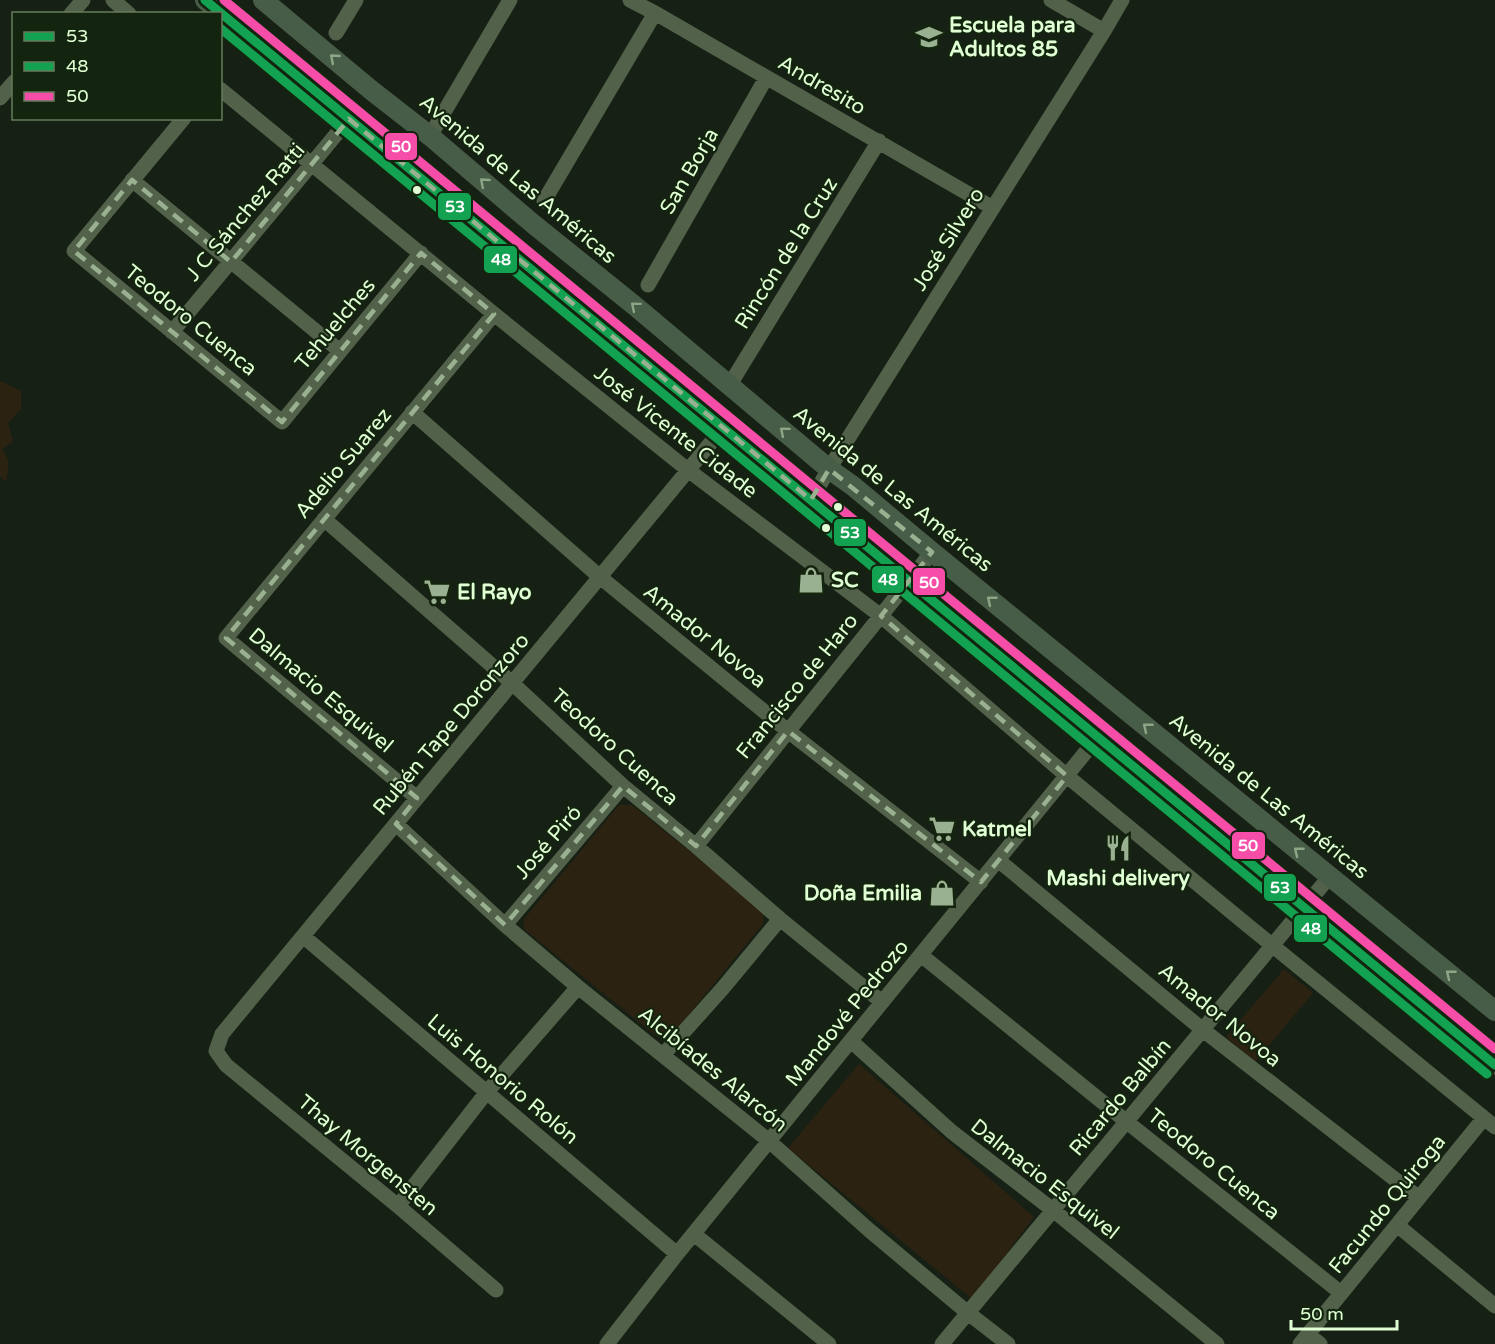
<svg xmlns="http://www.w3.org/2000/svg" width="1495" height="1344" font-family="'Varela Round',sans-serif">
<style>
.green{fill:#2c2212}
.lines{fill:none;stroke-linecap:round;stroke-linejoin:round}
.minor{stroke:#526149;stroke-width:15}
.major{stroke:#485d47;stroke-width:20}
.bus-1-casing{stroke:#14250f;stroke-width:14}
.bus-2-casing{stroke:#14250f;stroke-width:14}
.bus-3-casing{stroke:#14250f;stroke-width:14}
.bus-1{stroke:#13a251;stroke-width:9}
.bus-2{stroke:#13a251;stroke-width:9}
.bus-3{stroke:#f54da8;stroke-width:9}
.oneway{stroke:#8ca686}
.marked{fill:none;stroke:#9ab191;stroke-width:4.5;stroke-dasharray:12 8;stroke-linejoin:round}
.bus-dot{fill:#e0ffd4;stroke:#14250f;stroke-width:2}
.labels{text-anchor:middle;stroke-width:4.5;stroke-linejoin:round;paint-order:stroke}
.poi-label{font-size:21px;font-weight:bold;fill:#e0ffd4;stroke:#14250f;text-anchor:start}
.street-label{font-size:21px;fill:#e0ffd4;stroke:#14250f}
.line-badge{stroke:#14250f;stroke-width:2}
.badge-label{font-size:16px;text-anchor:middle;font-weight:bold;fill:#fff}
</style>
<rect width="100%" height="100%" fill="#172014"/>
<!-- green -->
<path class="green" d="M1,381L21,391V409L8,423L13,441L3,449L9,462L6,482L0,476V383Z
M619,805H632L764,911L763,924L670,1037L656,1036L524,929V919Z
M1284,969L1313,993L1255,1062L1226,1037Z
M859,1064L1034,1217L972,1299L788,1148Z"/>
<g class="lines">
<!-- minor -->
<path class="minor" d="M113,0L129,14
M630,0L655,13L993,208
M1051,0L1104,31
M71,14L83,0
M336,33L356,0
M220,89L494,314L688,470L881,616L1067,776L1246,924L1495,1127
M0,98L14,82
M184,118L74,251L282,422L421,253
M430,136L510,0
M132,180L340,351
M544,201L655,13
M648,285L766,78
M172,332L349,119
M729,386L879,141
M412,412L600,577L788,731L981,882
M811,500L829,469L1104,31L1122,0
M324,519L512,683L623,786L696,846L780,919L882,1002
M417,798L226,638L494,314
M396,824L505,925L578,987L769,1141L869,1230L968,1313L1008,1344
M696,846L932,552
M998,860L1203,1030L1419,1198
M505,925L623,786
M303,936L677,1254
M921,955L1127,1122L1341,1293
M851,1041L952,1132L1053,1210L1217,1344
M663,1055L723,988L780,919
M398,1206L486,1093L578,987
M1397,1225L1495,1306
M694,1234L829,1344
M496,1290L398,1206L226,1065L216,1051L222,1034L723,428
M1308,1334L1320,1344
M607,1344L677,1254L1098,737
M942,1344L1330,876
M1300,1344L1484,1118"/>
<!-- major -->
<path class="major" d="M205,0L1495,1065
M263,0L371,90L430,136L532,223L635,306L829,469L853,486L932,552L1495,1011"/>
<!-- bus-1 casing -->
<g class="bus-1-casing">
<path id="bus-1" d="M205,0L1495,1065"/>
</g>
<!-- bus-2 casing -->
<g class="bus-2-casing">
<path id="bus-2" d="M220,28L1487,1074"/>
</g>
<!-- bus-3 casing -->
<g class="bus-3-casing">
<path id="bus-3" d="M224,0L1495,1049"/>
</g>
<!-- bus-1 -->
<use href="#bus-1" class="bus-1"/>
<!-- bus-2 -->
<use href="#bus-2" class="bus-2"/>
<!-- bus-3 -->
<use href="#bus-3" class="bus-3"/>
</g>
<!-- one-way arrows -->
<defs><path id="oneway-chevron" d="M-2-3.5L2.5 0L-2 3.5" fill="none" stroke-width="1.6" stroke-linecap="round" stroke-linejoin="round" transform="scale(1.5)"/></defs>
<g class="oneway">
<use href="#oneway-chevron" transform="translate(334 58) rotate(-139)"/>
<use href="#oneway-chevron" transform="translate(484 182) rotate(-139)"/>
<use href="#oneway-chevron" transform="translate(635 306) rotate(-140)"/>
<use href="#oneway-chevron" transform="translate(784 431) rotate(-140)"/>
<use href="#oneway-chevron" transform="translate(991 600) rotate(-141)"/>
<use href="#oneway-chevron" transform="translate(1147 727) rotate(-141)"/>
<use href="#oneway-chevron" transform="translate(1298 851) rotate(-141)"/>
<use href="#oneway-chevron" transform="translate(1450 974) rotate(-141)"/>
</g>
<!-- marked area -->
<path class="marked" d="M349,119L811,500L829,469L932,552L881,616L1067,776L981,882L788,731L696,846L623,786L505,925L396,824L417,798L226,638L494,314L421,253L282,422L74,251L132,180L231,262Z"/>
<!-- icons -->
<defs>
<g id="school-bare" transform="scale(2.07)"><path d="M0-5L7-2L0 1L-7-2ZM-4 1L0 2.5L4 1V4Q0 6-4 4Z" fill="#9ab191" stroke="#14250f" stroke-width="2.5" paint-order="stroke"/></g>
<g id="shop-bare" transform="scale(2.07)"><path d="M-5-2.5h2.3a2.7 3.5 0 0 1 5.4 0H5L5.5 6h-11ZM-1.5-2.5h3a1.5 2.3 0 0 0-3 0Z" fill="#9ab191" stroke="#14250f" stroke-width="2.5" paint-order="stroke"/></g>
<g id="supermarket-bare" transform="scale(2.07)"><path d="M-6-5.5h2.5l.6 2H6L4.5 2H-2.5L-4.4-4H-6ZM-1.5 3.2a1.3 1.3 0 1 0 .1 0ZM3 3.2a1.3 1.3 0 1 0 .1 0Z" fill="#9ab191" stroke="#14250f" stroke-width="2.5" paint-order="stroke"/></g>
<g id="restaurant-bare" transform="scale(2.07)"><path d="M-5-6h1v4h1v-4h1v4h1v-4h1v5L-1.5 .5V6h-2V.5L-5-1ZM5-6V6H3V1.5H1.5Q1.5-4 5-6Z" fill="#9ab191" stroke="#14250f" stroke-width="2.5" paint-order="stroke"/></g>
</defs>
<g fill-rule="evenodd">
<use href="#school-bare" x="929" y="37"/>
<use href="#shop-bare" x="811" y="580"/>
<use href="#supermarket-bare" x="437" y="592"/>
<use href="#supermarket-bare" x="942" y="829"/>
<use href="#restaurant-bare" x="1118" y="848"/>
<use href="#shop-bare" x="942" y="893"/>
</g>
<!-- markers -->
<g class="bus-dot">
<circle cx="417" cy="190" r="5"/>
<circle cx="838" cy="507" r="5"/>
<circle cx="826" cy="528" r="5"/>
</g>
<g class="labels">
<!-- poi labels -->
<g class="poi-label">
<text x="949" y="32">Escuela para<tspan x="949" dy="24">Adultos 85</tspan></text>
<text x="831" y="587">SC</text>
<text x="457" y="599">El Rayo</text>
<text x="962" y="836">Katmel</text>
<text x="1118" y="885" text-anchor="middle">Mashi delivery</text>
<text x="922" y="900" text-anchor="end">Doña Emilia</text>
</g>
<!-- street labels -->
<g class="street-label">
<text transform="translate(822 85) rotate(30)" y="7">Andresito</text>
<text transform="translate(689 171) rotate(-60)" y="7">San Borja</text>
<text transform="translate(518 179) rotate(40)" y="7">Avenida de Las Américas</text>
<text transform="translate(245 212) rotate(-50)" y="7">J C Sánchez Ratti</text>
<text transform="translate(948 239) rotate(-58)" y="7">José Silvero</text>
<text transform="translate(786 253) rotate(-58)" y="7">Rincón de la Cruz</text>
<text transform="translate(191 320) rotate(39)" y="7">Teodoro Cuenca</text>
<text transform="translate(335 324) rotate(-50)" y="7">Tehuelches</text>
<text transform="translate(676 432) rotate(38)" y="7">José Vicente Cidade</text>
<text transform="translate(343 463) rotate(-50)" y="7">Adelio Suarez</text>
<text transform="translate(893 489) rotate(39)" y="7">Avenida de Las Américas</text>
<text transform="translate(705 636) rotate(39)" y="7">Amador Novoa</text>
<text transform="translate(797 686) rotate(-51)" y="7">Francisco de Haro</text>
<text transform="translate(321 690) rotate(40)" y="7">Dalmacio Esquivel</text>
<text transform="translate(451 724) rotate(-50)" y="7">Rubén Tape Doronzoro</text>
<text transform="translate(615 747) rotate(42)" y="7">Teodoro Cuenca</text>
<text transform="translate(1269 796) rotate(39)" y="7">Avenida de Las Américas</text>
<text transform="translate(548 842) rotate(-49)" y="7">José Piró</text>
<text transform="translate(847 1013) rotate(-51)" y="7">Mandové Pedrozo</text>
<text transform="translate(1220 1015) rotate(39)" y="7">Amador Novoa</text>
<text transform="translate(713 1069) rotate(39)" y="7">Alcibíades Alarcón</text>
<text transform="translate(503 1079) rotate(40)" y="7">Luis Honorio Rolón</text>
<text transform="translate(1120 1097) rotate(-50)" y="7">Ricardo Balbín</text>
<text transform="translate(368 1155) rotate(40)" y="7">Thay Morgensten</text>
<text transform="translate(1214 1164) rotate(39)" y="7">Teodoro Cuenca</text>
<text transform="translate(1045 1179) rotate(38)" y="7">Dalmacio Esquivel</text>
<text transform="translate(1387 1204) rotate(-51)" y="7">Facundo Quiroga</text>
</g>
</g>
<g class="line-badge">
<rect x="384" y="132" width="34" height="29" rx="6" fill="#f54da8"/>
<rect x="437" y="192" width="35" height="29" rx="6" fill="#13a251"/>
<rect x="483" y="245" width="35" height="29" rx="6" fill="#13a251"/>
<rect x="833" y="518" width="34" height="29" rx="6" fill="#13a251"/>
<rect x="871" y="565" width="34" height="29" rx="6" fill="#13a251"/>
<rect x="912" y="567" width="34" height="29" rx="6" fill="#f54da8"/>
<rect x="1231" y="831" width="35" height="29" rx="6" fill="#f54da8"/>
<rect x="1263" y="873" width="34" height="29" rx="6" fill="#13a251"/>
<rect x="1293" y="914" width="35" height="29" rx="6" fill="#13a251"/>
</g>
<g class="badge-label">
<text x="401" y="152">50</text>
<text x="455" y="212">53</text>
<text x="501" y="265">48</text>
<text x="850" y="538">53</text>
<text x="888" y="585">48</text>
<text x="929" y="588">50</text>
<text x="1248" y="851">50</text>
<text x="1280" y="893">53</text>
<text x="1311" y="934">48</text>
</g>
<!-- legend -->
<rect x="12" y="12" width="210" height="108" fill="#14250f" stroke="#667c5e" stroke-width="1.5"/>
<rect x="24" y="32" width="30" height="9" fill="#13a251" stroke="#667c5e" stroke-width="1.5"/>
<text x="66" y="42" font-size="18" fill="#e0ffd4">53</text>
<rect x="24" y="62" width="30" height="9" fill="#13a251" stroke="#667c5e" stroke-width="1.5"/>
<text x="66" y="72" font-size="18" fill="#e0ffd4">48</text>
<rect x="24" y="92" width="30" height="9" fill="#f54da8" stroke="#667c5e" stroke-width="1.5"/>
<text x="66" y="102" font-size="18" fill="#e0ffd4">50</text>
<!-- scale -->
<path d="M1291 1320v9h106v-9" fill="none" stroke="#e0ffd4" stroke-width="3"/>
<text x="1300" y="1320" font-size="18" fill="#e0ffd4" stroke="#14250f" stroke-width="4.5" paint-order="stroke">50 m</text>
</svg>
